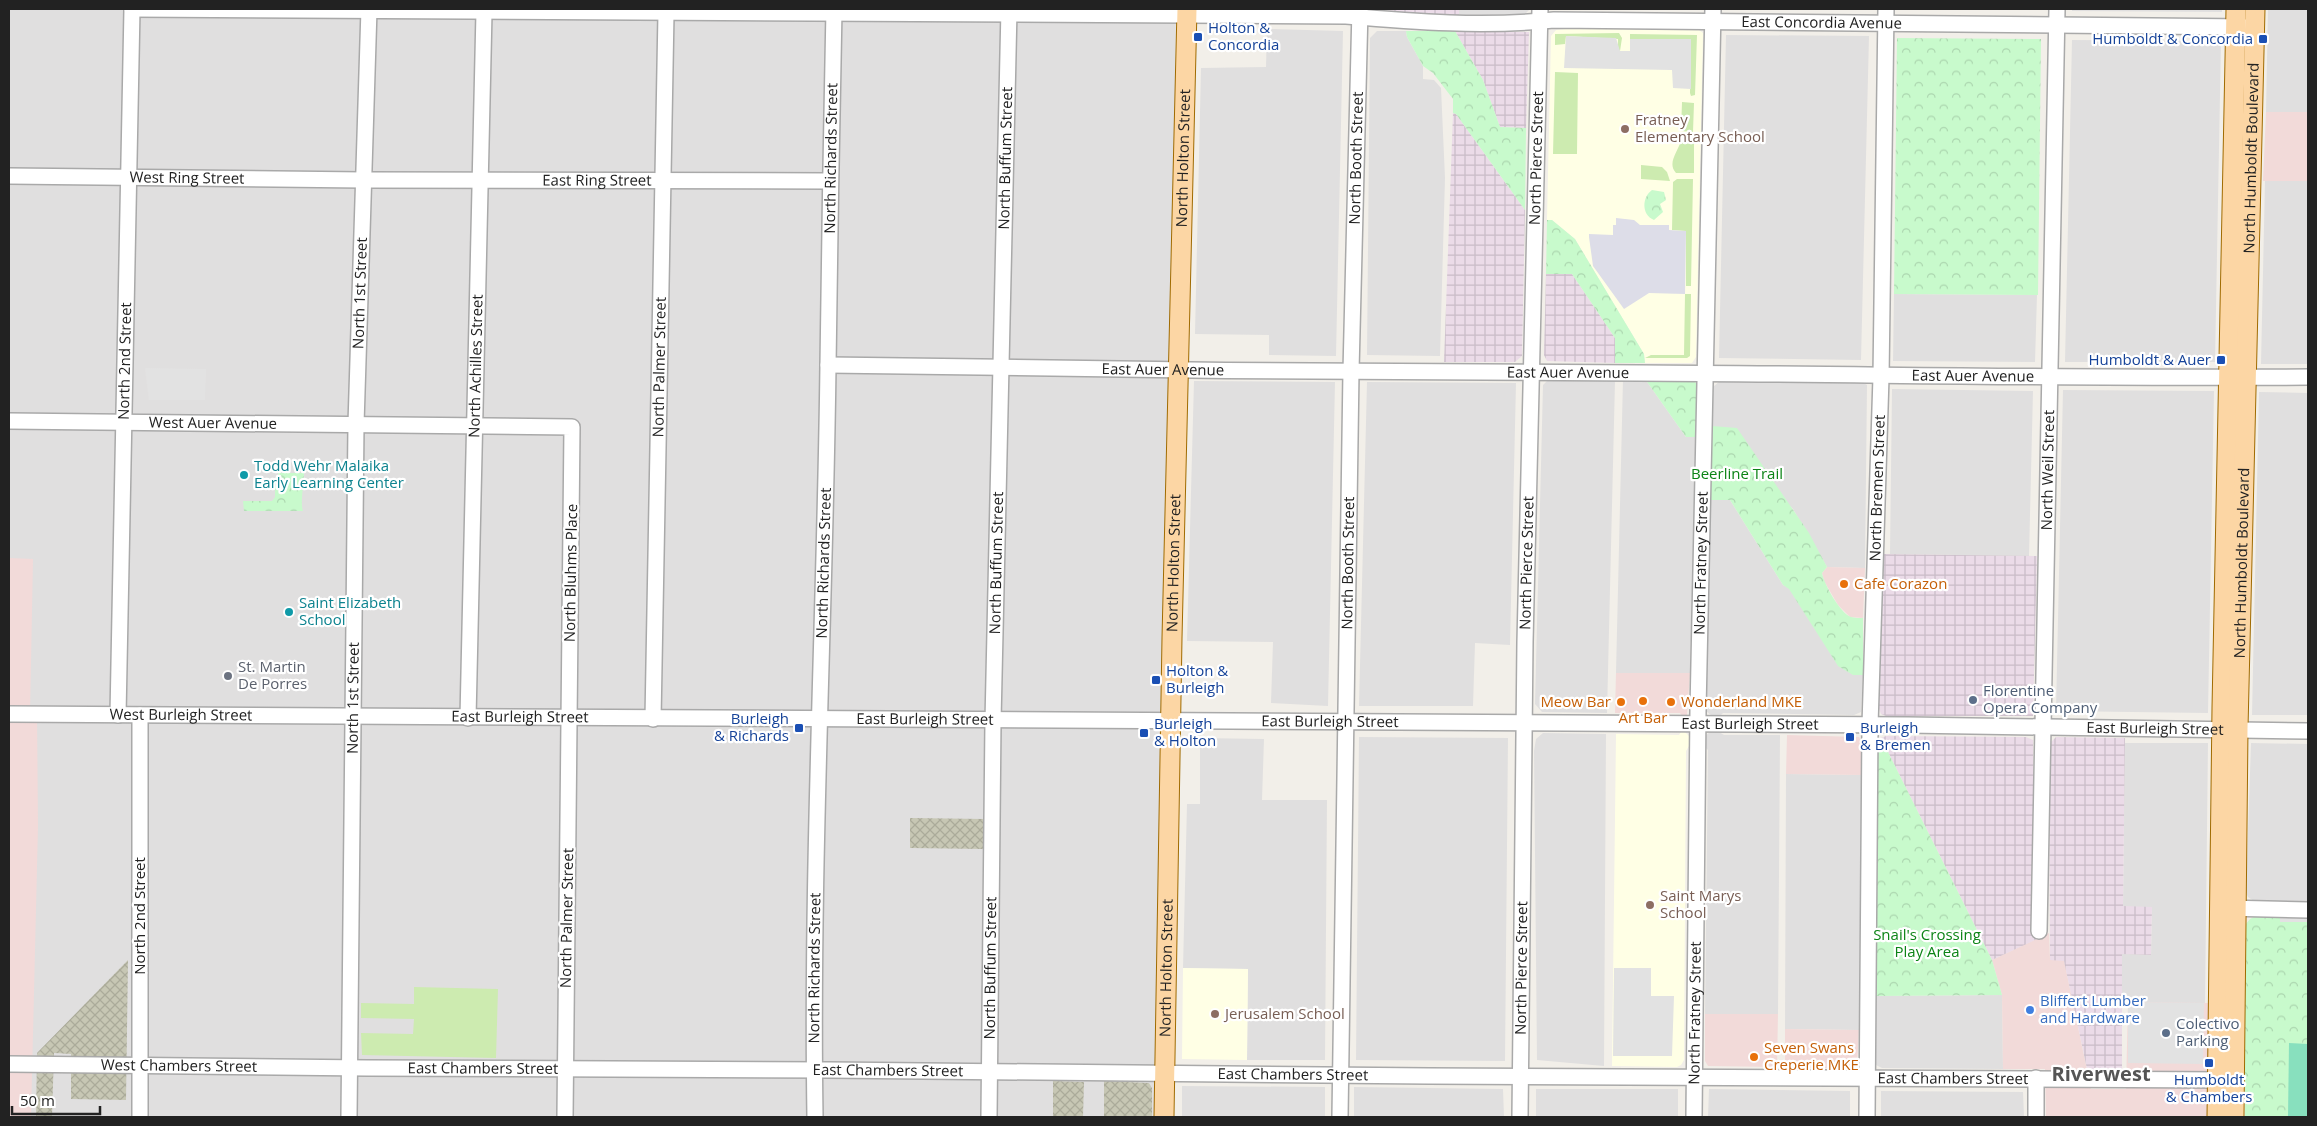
<svg xmlns="http://www.w3.org/2000/svg" width="2317" height="1126" font-family="'Open Sans',sans-serif">
<style>
.residential{fill:#e0dfdf}
.commercial{fill:#f2dad9}
.industrial{fill:url(#industrial-grid)}
.education{fill:#ffffe5}
.construction{fill:url(#construction-cross-hatch)}
.grass{fill:#cdebb0}
.park{fill:url(#park-crowns)}
.pitch{fill:#88e0be}
.parking{fill:#e2e2e2}
.plaza{fill:#dddde8}
.lines{fill:none;stroke-linecap:round;stroke-linejoin:round}
.minor-casing{stroke:#a9a9a9;stroke-width:18}
.major-casing{stroke:#a06b00;stroke-width:21}
.minor{stroke:#fff;stroke-width:15}
.major{stroke:#fcd6a4;stroke-width:19}
.transit-dot{fill:#1a4fb4;stroke:#fff;stroke-width:2}
.education-dot{fill:#8d6e63;stroke:#fff;stroke-width:2}
.culture-dot{fill:#0f9aa8;stroke:#fff;stroke-width:2}
.food-dot{fill:#e8710a;stroke:#fff;stroke-width:2}
.worship-dot{fill:#6b7280;stroke:#fff;stroke-width:2}
.service-dot{fill:#5c6f8a;stroke:#fff;stroke-width:2}
.shop-dot{fill:#3f7fe0;stroke:#fff;stroke-width:2}
.labels{text-anchor:middle;stroke-width:4.5;stroke-linejoin:round;paint-order:stroke}
.street-label{font-size:15px;fill:#222;stroke:#fff}
.transit-label{font-size:15px;fill:#164399;stroke:#fff;text-anchor:start}
.education-label{font-size:15px;fill:#785e54;stroke:#fff;text-anchor:start}
.culture-label{font-size:15px;fill:#0d838f;stroke:#fff;text-anchor:start}
.park-label{font-size:15px;fill:#0c8416;stroke:#fff}
.food-label{font-size:15px;fill:#c56008;stroke:#fff;text-anchor:start}
.worship-label{font-size:15px;fill:#5b616d;stroke:#fff;text-anchor:start}
.service-label{font-size:15px;fill:#4e5e75;stroke:#fff;text-anchor:start}
.shop-label{font-size:15px;fill:#366cbe;stroke:#fff;text-anchor:start}
.district-label{font-size:20px;font-weight:bold;fill:#555;stroke:#fff}
</style>
<defs>
<pattern id="industrial-grid" width="8" height="8" patternUnits="userSpaceOnUse" patternTransform="scale(1.25)"><rect width="8" height="8" fill="#ebdbe8"/><path d="M0 4h8M4 0v8" fill="none" stroke="#c9bcc7"/></pattern>
<pattern id="construction-cross-hatch" width="8" height="8" patternUnits="userSpaceOnUse" patternTransform="scale(1.25)"><rect width="8" height="8" fill="#c7c7b4"/><path d="M0 0l8 8M0 8l8-8" fill="none" stroke="#abab9a"/></pattern>
<pattern id="park-crowns" width="20" height="18" patternUnits="userSpaceOnUse" patternTransform="scale(1.25)"><rect width="20" height="18" fill="#c8facc"/><path d="M2 6a3 3 0 1 1 6 0M12 15a3 3 0 1 1 6 0" fill="none" stroke="#acd6af"/></pattern>
</defs>
<rect width="100%" height="100%" fill="#f2efe9"/>
<!-- residential -->
<path class="residential" d="M9,9H1176L1163,1117H9Z
M1459,9H1530L1525,14L1459,16Z
M2072,9H2222V12L2072,11Z
M2268,9H2308V112H2266Z
M1267,29L1343,31L1336,356L1269,355V335L1195,334L1201,68L1266,67Z
M1377,31H1406L1407,37L1423,66V79L1434,80L1441,88L1445,178L1440,356L1367,355L1370,38Z
M1726,35L1869,36L1861,360L1719,358Z
M2072,40L2221,41L2215,362H2065Z
M2265,181H2308V364H2261Z
M1894,294L2037,295L2035,362L1893,361Z
M1549,379H1614L1615,381L1607,713L1542,712L1535,704L1543,385Z
M1623,379H1645L1686,437H1696L1690,673H1616Z
M1194,381L1335,382L1328,706L1271,703L1273,642L1187,641Z
M1720,381L1862,382L1867,385L1865,568L1827,567L1793,509L1712,426L1713,387Z
M1367,382L1516,383L1510,645L1475,643L1473,706H1359Z
M1892,389L2033,391L2029,556L1890,554Z
M2063,390L2214,391L2208,713L2056,711Z
M2259,392L2308,393V715H2252Z
M1710,500H1730L1783,585L1789,588L1853,675H1863L1861,712L1854,715L1723,713L1719,717L1712,716L1706,711Z
M1710,732H1719L1724,735H1780L1778,1014H1705L1708,750L1704,746V737Z
M1543,733L1606,734L1604,1066L1537,1060L1534,751L1536,739Z
M1359,737L1508,738L1505,1061L1356,1060Z
M1200,738L1264,739L1262,800H1327L1325,1060H1247L1248,969L1183,968L1187,804H1200Z
M2125,743H2208L2205,1003H2122V954L2151,955L2152,907H2123Z
M2251,743L2308,744V902L2254,901L2248,897L2246,893Z
M1786,774L1862,775L1859,1030L1785,1029Z
M2002,995L2003,1069L1882,1068L1876,1065V996Z
M1182,1086L1325,1087V1117H1182Z
M1354,1087L1503,1089L1504,1117H1354Z
M1536,1089H1678V1117H1536Z
M1709,1089L1850,1091V1117H1708Z
M1881,1091L2023,1092L2024,1117H1881Z"/>
<!-- commercial -->
<path class="commercial" d="M2266,112H2308V181H2263Z
M9,558L33,559L30,714H37L38,826L31,1117H9Z
M1827,567L1865,568L1863,618L1850,617L1838,605L1824,581L1822,573Z
M1616,673H1690L1687,715L1682,716L1680,713H1615Z
M1787,735L1859,737L1862,742V775L1786,774Z
M2049,933L2050,959L2064,960L2091,1089H2126L2128,1002L2210,1003L2211,1117H2046L2045,1069H2003L2002,995L1992,960Z
M1705,1014H1778L1777,1067L1708,1066L1705,1061Z
M1785,1029L1859,1030L1857,1065L1853,1068H1785Z"/>
<!-- industrial -->
<path class="industrial" d="M1376,9H1459V16L1429,15Z
M1455,31L1529,32L1526,128L1500,127L1483,80Z
M1453,113L1456,114L1525,210L1522,356L1515,362H1444Z
M1546,274H1572L1615,338V363L1547,361L1544,355Z
M1883,554L2037,556L2033,716H1886L1881,714L1878,706Z
M1886,736L2026,737L2033,740V924L2037,939L1992,960L1881,738Z
M2056,737L2125,738L2123,906L2152,907L2151,955L2122,954V1070L2087,1069L2064,961L2050,960L2049,744Z"/>
<!-- education -->
<path class="education" d="M1584,27L1696,28L1703,33L1696,357L1692,363H1645L1644,354L1575,239L1552,220H1547L1551,36L1556,30Z
M1681,732H1685L1690,737L1689,746L1686,751L1684,1060L1681,1065L1677,1067L1612,1066L1616,734L1679,735Z
M1183,968L1248,969L1247,1060L1182,1059Z"/>
<!-- construction -->
<path class="construction" d="M910,818L984,819L983,849L910,848Z
M128,960L126,1100L71,1099V1054L54,1053L52,1117H36L37,1053Z
M1053,1081L1084,1082L1083,1117H1053Z
M1104,1081L1149,1083L1152,1088V1117H1104Z"/>
<!-- grass -->
<path class="grass" d="M1619,33L1622,38L1620,51L1618,49V39L1566,36L1565,44L1555,45V34Z
M1630,34L1697,35L1695,95L1691,96L1690,93L1691,40L1630,39Z
M1555,72L1578,73L1577,154H1553Z
M1682,102L1694,103L1693,132L1681,131Z
M1694,138V173H1676C1666,162 1680,150 1681,139Z
M1641,165L1662,167L1667,172L1670,181L1641,179Z
M1677,179H1693L1691,286H1686V231L1672,230L1673,182Z
M1685,294H1691L1690,356L1687,358H1645L1651,355H1684Z
M414,987L498,989L496,1058L362,1055L361,1033L413,1034L414,1019L361,1018V1003L414,1004Z"/>
<!-- park -->
<path class="park" d="M1406,31H1455L1483,80L1500,127L1526,128L1525,210L1456,114L1453,113V99L1433,73L1423,66L1407,37Z
M1897,38L2041,39L2038,295L1894,294Z
M1652,190L1664,192L1666,200L1660,204L1663,212L1654,220C1641,215 1642,197 1652,190Z
M1547,220H1552L1575,239L1644,354L1645,363H1615V338L1572,274H1546Z
M1645,379L1693,381L1696,383V437H1686Z
M1712,426L1737,428L1809,533L1827,567L1822,573C1824,584 1840,613 1851,617C1854,618 1860,618 1863,618V675H1853L1838,666L1789,589L1783,585L1730,500H1710Z
M278,473H304C304,483 300,503 303,511H244L243,501H272L275,497V478H278Z
M1881,738L1992,960L2002,995L1876,996L1878,745Z
M2254,917L2280,918L2281,922H2308V1117H2245V925L2250,919Z"/>
<!-- pitch -->
<path class="pitch" d="M2289,1043L2308,1044V1117H2288Z"/>
<!-- parking -->
<path class="parking" d="M1566,36L1616,38L1620,51H1630V39H1691V89L1673,88L1672,70L1564,68Z
M145,368L206,369L205,400H149Z
M2280,918H2308V922H2280Z
M1614,968H1651V996H1674L1672,1056H1613Z
M2128,1002L2204,1003L2203,1064L2128,1063Z"/>
<!-- plaza -->
<path class="plaza" d="M1616,218L1634,220L1640,225H1669V230L1686,231L1685,294L1649,293L1624,309L1593,266L1589,237V234L1613,235V225H1616Z"/>
<g class="lines">
<!-- minor casing -->
<g class="minor-casing">
<g id="minor">
<path id="s1" d="M132,9L1346,16C1415,22 1484,27 1554,20L2247,27"/>
<path id="s2" d="M9,176L363,180L829,181"/>
<path id="s3" d="M828,365C1098,370 1369,372 1639,373C1862,374 2085,379 2308,377"/>
<path id="s4" d="M9,421L572,427L565,1117"/>
<path id="s5" d="M9,714L1908,725L2308,731"/>
<path id="s6" d="M118,715L132,9"/>
<path id="s7" d="M468,718L484,12"/>
<path id="s8" d="M653,719L666,13"/>
<path d="M2226,908L2308,910"/>
<path id="s9" d="M2039,931L2057,9"/>
<path id="s10" d="M9,1064L367,1068L829,1070L1429,1076L2227,1080"/>
<path d="M140,1117V715"/>
<path id="s11" d="M349,1117L356,424L369,9"/>
<path id="s12" d="M815,1117C811,867 825,616 828,365C830,246 831,128 834,9"/>
<path id="s13" d="M989,1117L993,721L1009,9"/>
<path id="s14" d="M1340,1117L1351,371L1360,9"/>
<path id="s15" d="M1520,1117L1525,642L1540,9"/>
<path id="s16" d="M1694,1117L1698,710L1713,9"/>
<path id="s17" d="M1867,1117L1870,725L1881,377L1886,9"/>
<path d="M2036,1117V1078"/>
</g>
</g>
<!-- major casing -->
<g class="major-casing">
<g id="major">
<path id="s18" d="M1164,1117L1172,638L1187,9"/>
<path d="M2217,1117L2222,708L2236,9"/>
<path id="s19" d="M2234,1117L2238,729L2255,9"/>
</g>
</g>
<!-- minor -->
<use href="#minor" class="minor"/>
<!-- major -->
<use href="#major" class="major"/>
</g>
<!-- markers -->
<g class="transit-dot">
<rect x="1193" y="32" width="10" height="10" rx="2.5"/>
<rect x="2258" y="34" width="10" height="10" rx="2.5"/>
<rect x="2216" y="355" width="10" height="10" rx="2.5"/>
<rect x="1151" y="675" width="10" height="10" rx="2.5"/>
<rect x="794" y="723" width="10" height="10" rx="2.5"/>
<rect x="1139" y="728" width="10" height="10" rx="2.5"/>
<rect x="1845" y="732" width="10" height="10" rx="2.5"/>
<rect x="2204" y="1058" width="10" height="10" rx="2.5"/>
</g>
<g class="education-dot">
<circle cx="1625" cy="129" r="5"/>
<circle cx="1650" cy="905" r="5"/>
<circle cx="1215" cy="1014" r="5"/>
</g>
<g class="culture-dot">
<circle cx="244" cy="475" r="5"/>
<circle cx="289" cy="612" r="5"/>
</g>
<g class="food-dot">
<circle cx="1844" cy="584" r="5"/>
<circle cx="1643" cy="701" r="5"/>
<circle cx="1621" cy="702" r="5"/>
<circle cx="1671" cy="702" r="5"/>
<circle cx="1754" cy="1057" r="5"/>
</g>
<circle class="worship-dot" cx="228" cy="676" r="5"/>
<g class="service-dot">
<circle cx="1973" cy="700" r="5"/>
<circle cx="2166" cy="1033" r="5"/>
</g>
<circle class="shop-dot" cx="2030" cy="1010" r="5"/>
<g class="labels">
<!-- street labels -->
<g class="street-label">
<text dy="5" stroke="none"><textPath href="#s1" startOffset="1690">East Concordia Avenue</textPath></text>
<text dy="5" stroke="none"><textPath href="#s12" startOffset="959">North Richards Street</textPath></text>
<text dy="5" stroke="none"><textPath href="#s13" startOffset="959">North Buffum Street</textPath></text>
<text dy="5" stroke="none"><textPath href="#s18" startOffset="959">North Holton Street</textPath></text>
<text dy="5" stroke="none"><textPath href="#s14" startOffset="959">North Booth Street</textPath></text>
<text dy="5" stroke="none"><textPath href="#s15" startOffset="959">North Pierce Street</textPath></text>
<text dy="5" stroke="none"><textPath href="#s19" startOffset="959">North Humboldt Boulevard</textPath></text>
<text dy="5" stroke="none"><textPath href="#s2" startOffset="178">West Ring Street</textPath></text>
<text dy="5" stroke="none"><textPath href="#s2" startOffset="588">East Ring Street</textPath></text>
<text dy="5" stroke="none"><textPath href="#s11" startOffset="824">North 1st Street</textPath></text>
<text dy="5" stroke="none"><textPath href="#s6" startOffset="354">North 2nd Street</textPath></text>
<text dy="5" stroke="none"><textPath href="#s7" startOffset="352">North Achilles Street</textPath></text>
<text dy="5" stroke="none"><textPath href="#s8" startOffset="352">North Palmer Street</textPath></text>
<text dy="5" stroke="none"><textPath href="#s3" startOffset="335">East Auer Avenue</textPath></text>
<text dy="5" stroke="none"><textPath href="#s3" startOffset="740">East Auer Avenue</textPath></text>
<text dy="5" stroke="none"><textPath href="#s3" startOffset="1145">East Auer Avenue</textPath></text>
<text dy="5" stroke="none"><textPath href="#s4" startOffset="204">West Auer Avenue</textPath></text>
<text dy="5" stroke="none"><textPath href="#s9" startOffset="461">North Weil Street</textPath></text>
<text dy="5" stroke="none"><textPath href="#s17" startOffset="629">North Bremen Street</textPath></text>
<text dy="5" stroke="none"><textPath href="#s12" startOffset="554">North Richards Street</textPath></text>
<text dy="5" stroke="none"><textPath href="#s13" startOffset="554">North Buffum Street</textPath></text>
<text dy="5" stroke="none"><textPath href="#s18" startOffset="554">North Holton Street</textPath></text>
<text dy="5" stroke="none"><textPath href="#s14" startOffset="554">North Booth Street</textPath></text>
<text dy="5" stroke="none"><textPath href="#s15" startOffset="554">North Pierce Street</textPath></text>
<text dy="5" stroke="none"><textPath href="#s16" startOffset="554">North Fratney Street</textPath></text>
<text dy="5" stroke="none"><textPath href="#s19" startOffset="554">North Humboldt Boulevard</textPath></text>
<text transform="translate(571 573) rotate(-89)" y="5">North Bluhms Place</text>
<text dy="5" stroke="none"><textPath href="#s11" startOffset="419">North 1st Street</textPath></text>
<text dy="5" stroke="none"><textPath href="#s5" startOffset="172">West Burleigh Street</textPath></text>
<text dy="5" stroke="none"><textPath href="#s5" startOffset="511">East Burleigh Street</textPath></text>
<text dy="5" stroke="none"><textPath href="#s5" startOffset="916">East Burleigh Street</textPath></text>
<text dy="5" stroke="none"><textPath href="#s5" startOffset="1321">East Burleigh Street</textPath></text>
<text dy="5" stroke="none"><textPath href="#s5" startOffset="1741">East Burleigh Street</textPath></text>
<text dy="5" stroke="none"><textPath href="#s5" startOffset="2146">East Burleigh Street</textPath></text>
<text transform="translate(140 916) rotate(-90)" y="5">North 2nd Street</text>
<text transform="translate(567 918) rotate(-89)" y="5">North Palmer Street</text>
<text dy="5" stroke="none"><textPath href="#s12" startOffset="149">North Richards Street</textPath></text>
<text dy="5" stroke="none"><textPath href="#s13" startOffset="149">North Buffum Street</textPath></text>
<text dy="5" stroke="none"><textPath href="#s18" startOffset="149">North Holton Street</textPath></text>
<text dy="5" stroke="none"><textPath href="#s15" startOffset="149">North Pierce Street</textPath></text>
<text dy="5" stroke="none"><textPath href="#s16" startOffset="104">North Fratney Street</textPath></text>
<text dy="5" stroke="none"><textPath href="#s10" startOffset="170">West Chambers Street</textPath></text>
<text dy="5" stroke="none"><textPath href="#s10" startOffset="474">East Chambers Street</textPath></text>
<text dy="5" stroke="none"><textPath href="#s10" startOffset="879">East Chambers Street</textPath></text>
<text dy="5" stroke="none"><textPath href="#s10" startOffset="1284">East Chambers Street</textPath></text>
<text dy="5" stroke="none"><textPath href="#s10" startOffset="1944">East Chambers Street</textPath></text>
</g>
<!-- transit labels -->
<g class="transit-label">
<text x="1208" y="33">Holton &amp;<tspan x="1208" dy="17">Concordia</tspan></text>
<text x="2253" y="44" text-anchor="end">Humboldt &amp; Concordia</text>
<text x="2211" y="365" text-anchor="end">Humboldt &amp; Auer</text>
<text x="1166" y="676">Holton &amp;<tspan x="1166" dy="17">Burleigh</tspan></text>
<text x="789" y="724" text-anchor="end">Burleigh<tspan x="789" dy="17">&amp; Richards</tspan></text>
<text x="1154" y="729">Burleigh<tspan x="1154" dy="17">&amp; Holton</tspan></text>
<text x="1860" y="733">Burleigh<tspan x="1860" dy="17">&amp; Bremen</tspan></text>
<text x="2209" y="1085" text-anchor="middle">Humboldt<tspan x="2209" dy="17">&amp; Chambers</tspan></text>
</g>
<!-- education labels -->
<g class="education-label">
<text x="1635" y="125">Fratney<tspan x="1635" dy="17">Elementary School</tspan></text>
<text x="1660" y="901">Saint Marys<tspan x="1660" dy="17">School</tspan></text>
<text x="1225" y="1019">Jerusalem School</text>
</g>
<!-- culture labels -->
<g class="culture-label">
<text x="254" y="471">Todd Wehr Malaika<tspan x="254" dy="17">Early Learning Center</tspan></text>
<text x="299" y="608">Saint Elizabeth<tspan x="299" dy="17">School</tspan></text>
</g>
<!-- park labels -->
<g class="park-label">
<text x="1737" y="479">Beerline Trail</text>
<text x="1927" y="940">Snail's Crossing<tspan x="1927" dy="17">Play Area</tspan></text>
</g>
<!-- food labels -->
<g class="food-label">
<text x="1854" y="589">Cafe Corazon</text>
<text x="1611" y="707" text-anchor="end">Meow Bar</text>
<text x="1681" y="707">Wonderland MKE</text>
<text x="1643" y="723" text-anchor="middle">Art Bar</text>
<text x="1764" y="1053">Seven Swans<tspan x="1764" dy="17">Creperie MKE</tspan></text>
</g>
<!-- worship labels -->
<g class="worship-label">
<text x="238" y="672">St. Martin<tspan x="238" dy="17">De Porres</tspan></text>
</g>
<!-- service labels -->
<g class="service-label">
<text x="1983" y="696">Florentine<tspan x="1983" dy="17">Opera Company</tspan></text>
<text x="2176" y="1029">Colectivo<tspan x="2176" dy="17">Parking</tspan></text>
</g>
<!-- shop labels -->
<g class="shop-label">
<text x="2040" y="1006">Bliffert Lumber<tspan x="2040" dy="17">and Hardware</tspan></text>
</g>
<!-- district labels -->
<g class="district-label">
<text x="2101" y="1081">Riverwest</text>
</g>
</g>
<!-- border -->
<rect width="2317" height="1126" fill="none" stroke="#222222" stroke-width="20"/>
<!-- scale -->
<path d="M12 1106v8h88v-8" fill="none" stroke="#222222" stroke-width="2.5"/>
<text x="20" y="1106" font-size="15" fill="#222222" stroke="#ffffff" stroke-width="4" paint-order="stroke">50 m</text>
</svg>
